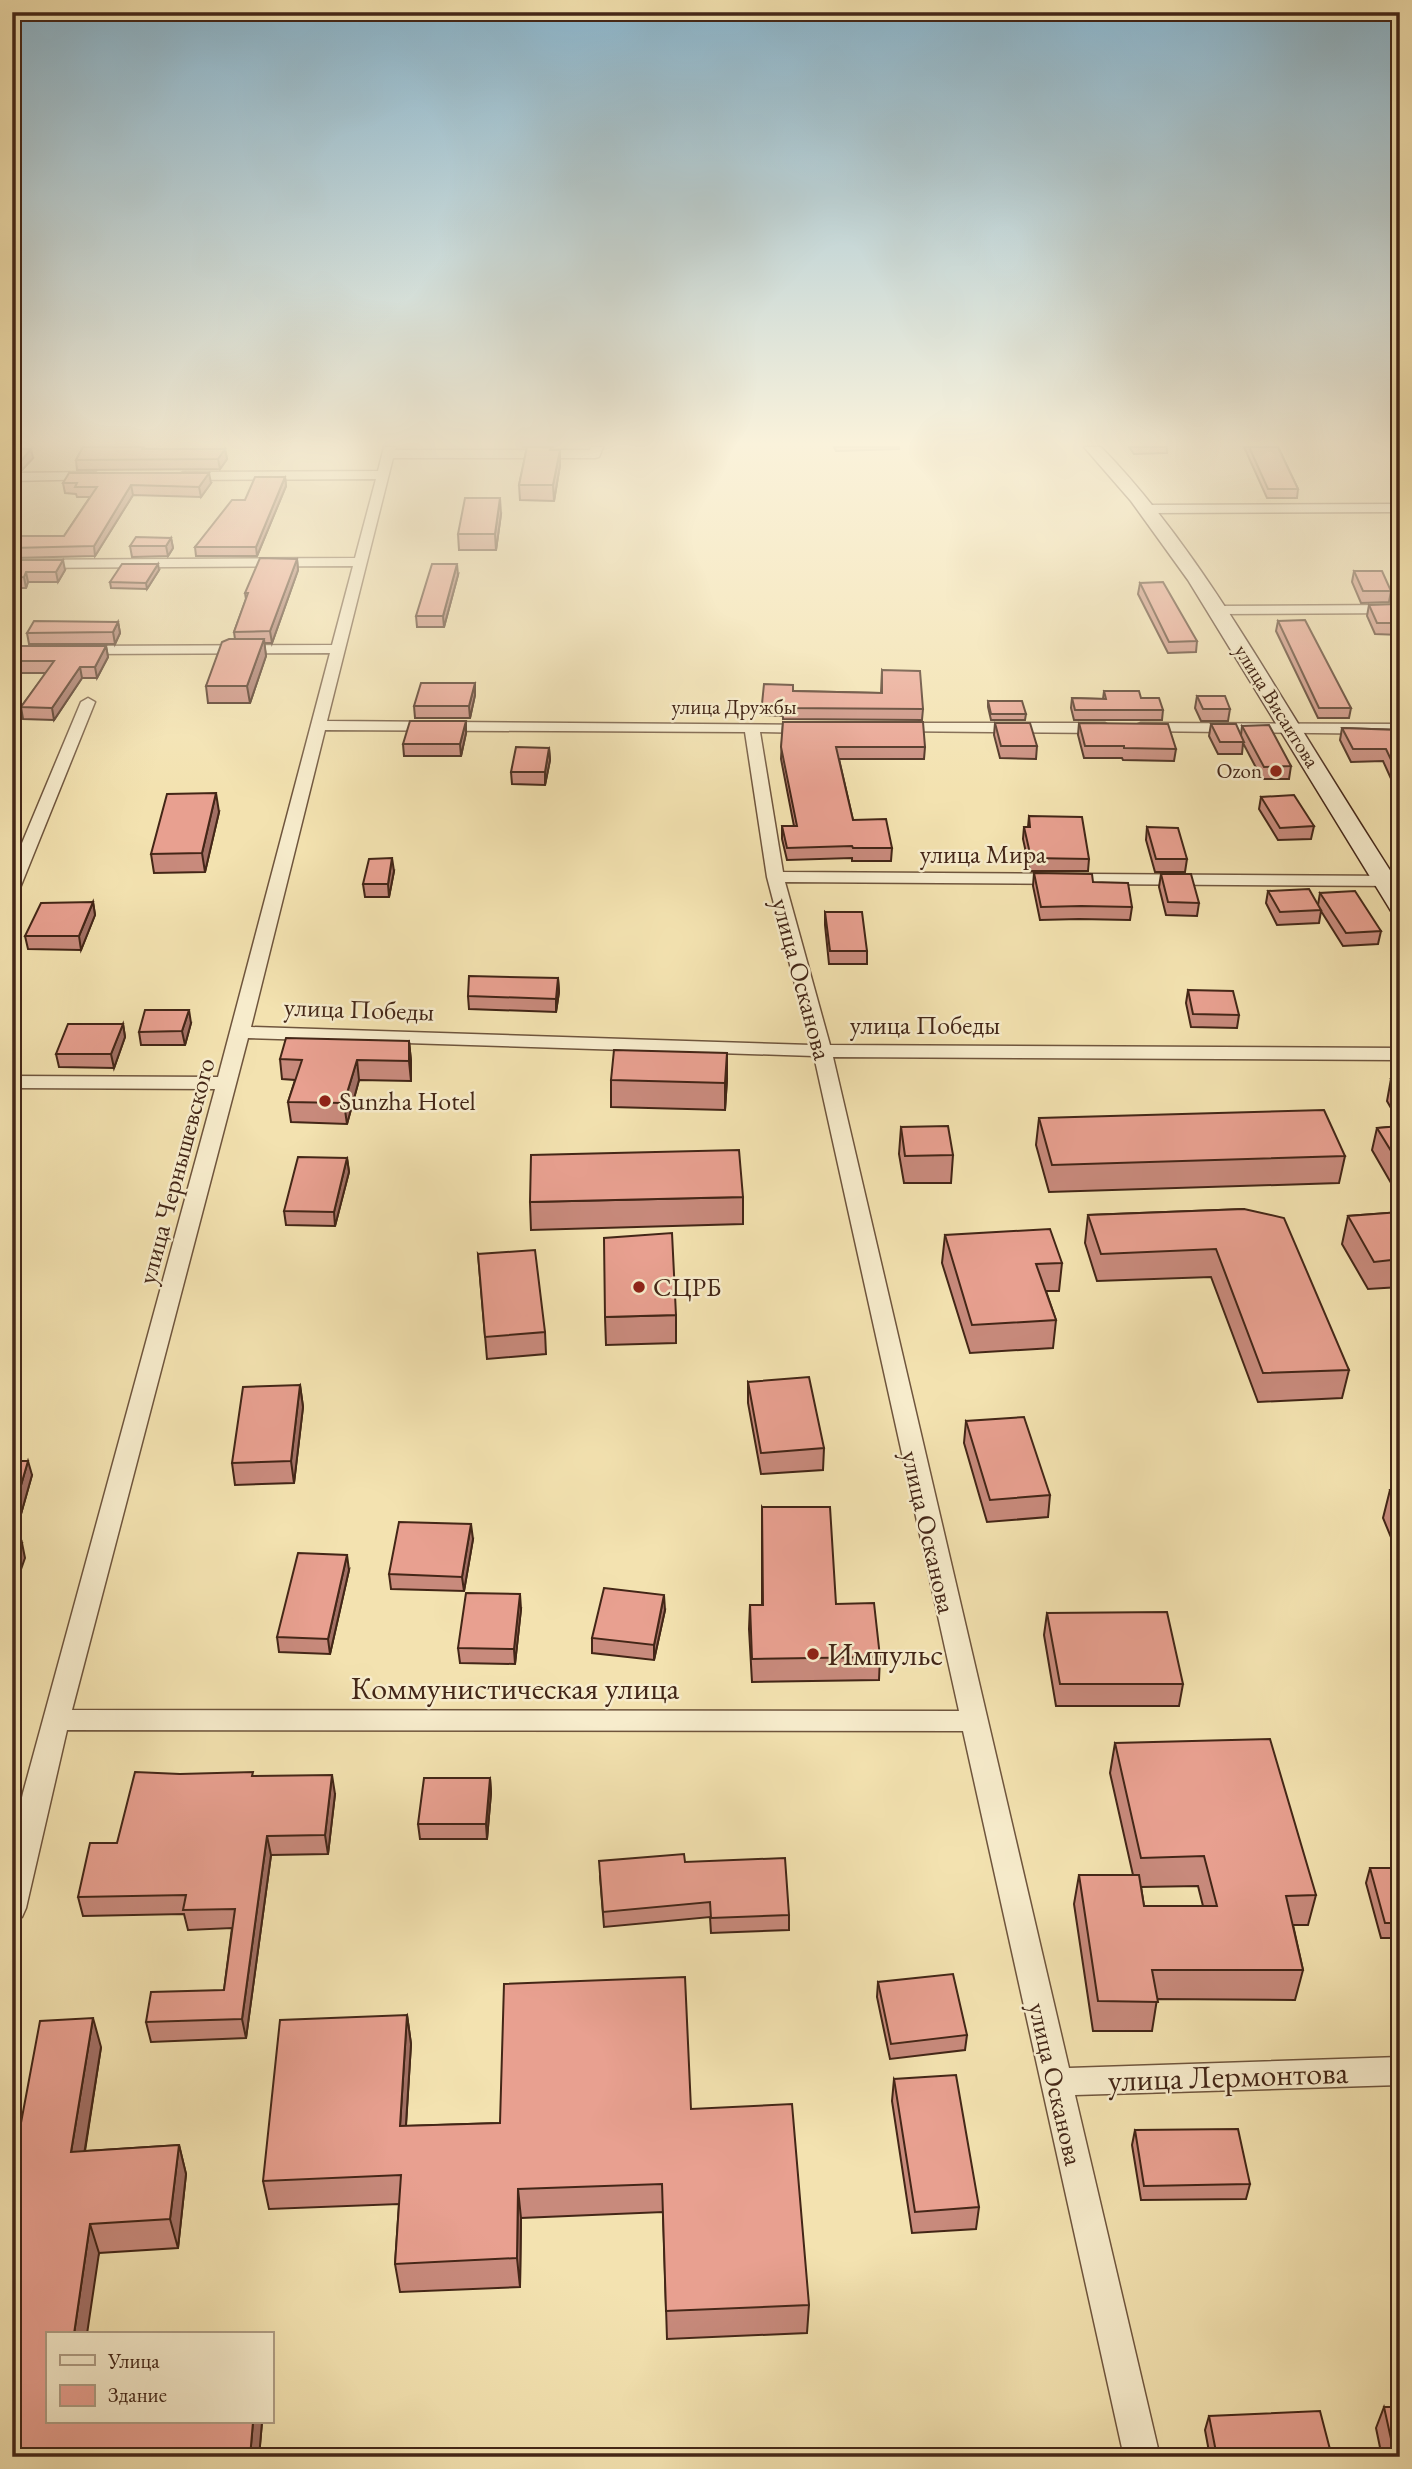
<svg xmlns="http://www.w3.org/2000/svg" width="1412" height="2469" font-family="'EB Garamond',serif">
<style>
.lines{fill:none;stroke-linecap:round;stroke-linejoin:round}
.street-casing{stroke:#6f553d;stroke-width:3}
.secondary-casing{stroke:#432617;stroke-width:3}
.street{fill:#f7eccc;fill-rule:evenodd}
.secondary{fill:#f7eccc;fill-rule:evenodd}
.wall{fill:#c88a7c;stroke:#432617;stroke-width:2;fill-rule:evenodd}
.shaded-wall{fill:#a27065;stroke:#432617;stroke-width:2}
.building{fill:#e8a090;stroke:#432617;stroke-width:2}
.poi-dot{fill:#8f2418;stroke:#f7eccc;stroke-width:2.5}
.labels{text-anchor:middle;stroke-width:5;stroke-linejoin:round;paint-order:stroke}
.far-street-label{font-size:21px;fill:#432617;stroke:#f7eccc}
.far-poi-label{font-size:21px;fill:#432617;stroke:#f7eccc;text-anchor:end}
.street-label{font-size:26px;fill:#432617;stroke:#f7eccc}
.poi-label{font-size:26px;fill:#432617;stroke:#f7eccc;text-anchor:start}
.near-poi-label{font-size:32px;fill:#432617;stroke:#f7eccc;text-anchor:start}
.near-street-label{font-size:32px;fill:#432617;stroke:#f7eccc}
</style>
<rect width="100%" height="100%" fill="#f3e2b0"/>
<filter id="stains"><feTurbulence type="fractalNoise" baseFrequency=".00286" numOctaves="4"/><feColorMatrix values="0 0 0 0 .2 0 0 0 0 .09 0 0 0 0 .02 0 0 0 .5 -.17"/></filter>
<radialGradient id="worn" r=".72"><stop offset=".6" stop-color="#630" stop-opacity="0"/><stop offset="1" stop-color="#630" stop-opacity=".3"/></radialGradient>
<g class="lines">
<!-- street casing -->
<g class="street-casing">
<path id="street" d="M384,447H396L395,450H590L591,447H603L599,457L595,458H393L327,721L816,725L819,728L816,731L811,733L760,732L783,872L1400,876V886L785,882L830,1045L1400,1048V1060L833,1057L1069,2068L1400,2057V2085L1075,2095L1160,2457H1124L963,1731L67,1730L26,1908L22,1917L12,1920V1842L23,1793L215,1089L12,1088V1076L218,1077L330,653L79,654L72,650L79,646L332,645L353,566L12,568V560L355,558L376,479L183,480L177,476L183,472L378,471ZM325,730L745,732L767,877L811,1045L251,1027ZM248,1038L814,1056L959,1711L72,1710Z
M95,472L101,476L99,479L12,481V473Z
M1400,504V512L1148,513L1142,509L1148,505Z
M1400,605V613L1218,614L1211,610L1218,606Z
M88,698L95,702L20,888L12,893V867L81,702Z
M896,723H1105L1113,728L1105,733L891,731L888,728L891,725Z
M1141,723L1400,724V734L1136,731L1133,728L1136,725Z"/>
</g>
<!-- secondary casing -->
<g class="secondary-casing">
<path id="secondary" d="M1084,447H1101C1169,517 1222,600 1273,683C1315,751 1357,819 1400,886V913L1391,911L1388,906L1188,580L1131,501Z"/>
</g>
<!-- street -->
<use href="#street" class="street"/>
<!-- secondary -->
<use href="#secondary" class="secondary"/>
</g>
<!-- wall -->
<path class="wall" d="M83,447H144V449H225L227,459L220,469L77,470L76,460Z
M522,447H554H551V450L560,465L554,501L520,500L519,485L527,447Z
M834,447H899V449L836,451Z
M1129,447H1167V453L1134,454Z
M1244,447H1278L1298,489L1297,498H1267Z
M12,449L33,458L22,470L12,471Z
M285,477L286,486L257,556H196L195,547L245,500Z
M63,483H211L201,497L133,495L95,556L12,558V536H64L90,497H77L76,494L65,493Z
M501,514L496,550H459L458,534Z
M171,538L173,548L168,556L132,557L130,546Z
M297,559L298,570L272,643H264L266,656L250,703H208L206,686L235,639L234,632L246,599L245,593Z
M12,560L65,570L58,582H28L26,588H12Z
M159,570L147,589L111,588L110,582Z
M1354,571L1391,591L1389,602L1361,603L1352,582Z
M458,575L444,627H417L416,616Z
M1140,583L1197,641L1196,652L1168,653L1138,594Z
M1369,605L1400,610V635L1375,634L1367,616Z
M1278,621L1351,708L1349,718H1318L1276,631Z
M118,622L120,633L115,644H29L27,633Z
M106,646L108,657L97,678H82L54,720L23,719L21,707L46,673H12V656Z
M882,670L923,709L922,720L783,719V716L762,715V704L793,691L881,693Z
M475,683V695L470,718H415L414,706Z
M1104,691L1163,710L1162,720H1074L1071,708L1072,698L1103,699Z
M1197,696L1230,709L1228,721H1201L1195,708Z
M988,701L1026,714L1025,720H991L988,707Z
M783,722L925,747L924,759H839L853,820L892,848L891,861H852V858L787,860L782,839V826H794L781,759Z
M995,723L1037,746L1036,759L1000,758L994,735Z
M1079,723L1176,749L1174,761L1123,760L1122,758H1084L1078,735Z
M1211,724L1241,735L1242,726L1291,766L1289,779H1262L1243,743L1242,754H1218L1209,736Z
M1342,728L1400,730V792H1397L1383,761L1351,762L1340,740Z
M466,733L461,756H404L403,744Z
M549,748L550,760L545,785L512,784L511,772Z
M1261,797L1314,826L1311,839L1278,840L1259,809Z
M219,812L205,872L154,873L151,854Z
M1029,816L1089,859L1088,871H1030L1023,839L1024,827H1028Z
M1147,827L1187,859L1185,872H1155L1146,840Z
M394,871L389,897H365L363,884Z
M1034,873L1093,882L1132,907L1130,920L1079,919L1040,920L1033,886Z
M1161,874L1199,903L1197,916L1166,915L1159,887Z
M1268,891L1318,905L1320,893L1381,931L1378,944L1343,946L1321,911L1319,923L1277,925L1266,903Z
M93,902L95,915L81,950L28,949L25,936Z
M825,912L867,951V964H829L825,925Z
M558,978L559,992L556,1012L469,1009L468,996Z
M1188,990L1239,1015L1237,1028L1191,1027L1186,1003Z
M191,1023L185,1045H141L139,1032Z
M123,1024L125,1037L114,1068L59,1067L56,1054Z
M409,1041L411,1061V1081L359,1080L347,1124L291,1122L288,1102L295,1080L282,1079L280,1059Z
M1400,1078V1124L1387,1101L1391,1079Z
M727,1079L725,1110L611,1107V1080Z
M1039,1118L1345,1156L1339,1183L1049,1192L1036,1145Z
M1400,1126V1182L1391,1183L1372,1150L1377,1128Z
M901,1127L953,1155L951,1183H904L899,1154Z
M347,1158L349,1172L335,1226L286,1225L284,1211Z
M743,1197V1224L531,1230L530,1202Z
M1244,1209L1349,1370L1342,1398L1258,1402L1211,1277L1097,1281L1085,1243L1088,1215Z
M1400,1212V1287L1368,1289L1342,1244L1348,1216Z
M945,1235L1062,1263L1059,1291H1046L1056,1320L1053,1348L970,1353L942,1263Z
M478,1254L545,1332L546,1354L487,1359Z
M676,1315V1343L606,1345L605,1317Z
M748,1382L824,1448L823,1470L761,1474L748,1403Z
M300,1385L303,1407L294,1483L235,1485L232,1463Z
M966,1421L1050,1495L1048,1517L987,1522L964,1443Z
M12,1461L32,1475L21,1514H12Z
M1400,1489V1559L1383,1518L1390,1490Z
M762,1507L836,1604L880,1657L879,1680L752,1682L749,1629L750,1605H762Z
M473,1539L464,1591L391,1589L389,1574Z
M349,1570L330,1654L279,1652L277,1637Z
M521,1609L515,1664L460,1663L458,1648Z
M665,1610L654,1660L592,1653V1638Z
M1047,1613L1183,1684L1179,1706H1056L1044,1635Z
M1115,1743L1316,1895L1308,1925H1293L1303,1970L1295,2000L1157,1999L1152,2031H1093L1074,1904L1079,1875H1133L1110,1773ZM1198,1886L1203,1906H1144L1141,1887Z
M180,1774L253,1776L335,1794L328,1854L271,1855L246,2038L151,2042L146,2022L224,1990L232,1928L188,1930L184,1914L83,1916L78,1897L117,1843Z
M490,1778L491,1793L487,1839H420L418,1824Z
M685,1862L789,1915V1930L711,1933L710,1917L604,1927L600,1876Z
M1370,1868H1400V1938H1381L1366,1883Z
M878,1982L967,2035L965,2050L890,2059L877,1997Z
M407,2015L411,2044L406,2126L500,2123L691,2109L809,2305L807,2333L667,2339L663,2212L521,2218L520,2287L400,2292L395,2264L399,2204L269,2209L263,2181Z
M101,2047L85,2151L179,2145L186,2174L178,2248L99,2253L47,2422H262L259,2457H12Z
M894,2079L979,2207L976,2229L912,2233L892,2101Z
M1135,2130L1250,2184L1246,2199L1141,2200L1132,2145Z
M1384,2407L1400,2457H1382L1376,2428Z
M1209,2416L1332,2457H1210L1205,2430Z"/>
<!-- shaded-wall -->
<path class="shaded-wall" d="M31,449L33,458L22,470L21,461Z
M225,449L227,459L220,469L218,459Z
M560,450V465L554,501L553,485Z
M209,473L211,483L201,497L199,487Z
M285,477L286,486L257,556L256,547Z
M131,485L133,495L95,556L94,546Z
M500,498L501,514L496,550L495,534Z
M171,538L173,548L168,556L166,546Z
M297,559L298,570L272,643L270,631Z
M63,560L65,570L58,582L56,572Z
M158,564L159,570L147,589L146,583Z
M457,564L458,575L444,627L443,616Z
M26,572L28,582L26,588L24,577Z
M118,622L120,633L115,644L113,632Z
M264,639L266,656L250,703L247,686Z
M106,646L108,657L97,678L95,667Z
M80,667L82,678L54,720L52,708Z
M475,683V695L470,718L469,706Z
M466,721V733L461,756L460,744Z
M549,748L550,760L545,785V772Z
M216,793L219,812L205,872L202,853Z
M392,858L394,871L389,897L388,884Z
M93,902L95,915L81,950L79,936Z
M558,978L559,992L556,1012V999Z
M189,1010L191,1023L185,1045L182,1031Z
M123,1024L125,1037L114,1068L111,1054Z
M409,1041L411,1061V1081L409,1061Z
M727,1053V1079L725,1110V1083Z
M357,1060L359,1080L347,1124L344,1103Z
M347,1158L349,1172L335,1226L334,1212Z
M300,1385L303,1407L294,1483L291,1461Z
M28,1461L32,1475L21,1514L17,1499Z
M471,1524L473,1539L464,1591L462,1577Z
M22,1543L25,1558L12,1595V1569Z
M347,1555L349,1570L330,1654L328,1639Z
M520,1594L521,1609L515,1664L514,1649Z
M664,1595L665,1610L654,1660V1645Z
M332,1775L335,1794L328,1854L325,1835Z
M490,1778L491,1793L487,1839L486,1824Z
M267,1836L271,1855L246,2038L242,2019Z
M407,2015L411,2044L404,2155L400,2126Z
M93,2018L101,2047L80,2180L71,2152Z
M179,2145L186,2174L178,2248L170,2219Z
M518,2189L521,2218L520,2287L517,2258Z
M90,2224L99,2253L87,2334H74Z
M253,2422H262L259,2457H250Z"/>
<!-- building -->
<path class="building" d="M83,447H142V449H225L218,459L76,460Z
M527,447H551L550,450H560L553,485H519Z
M1249,447H1278L1298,489H1268Z
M12,449H31L21,461L12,462Z
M69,473H209L199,487L131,485L94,546L12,548V536H64L97,487H75L77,483H63Z
M255,477H285L256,547H195L232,500H245Z
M465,498H500L495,534H458Z
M136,537L171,538L166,546H130Z
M260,558L297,559L270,631L234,632L248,593H245Z
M12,560H63L56,572H26L24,577L12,578Z
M122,564H158L146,583L110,582Z
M432,564H457L443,616H416Z
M1354,571H1382L1391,591H1363Z
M1163,582L1197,641L1169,642L1140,583Z
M1397,604L1400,610V623H1377L1369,605Z
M1305,620L1351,708H1319L1278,621Z
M34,621L118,622L113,632L27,633Z
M229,639H264L247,686H206L222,642Z
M19,646H106L95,667H80L52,708L21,707L54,661H12V656Z
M882,670L920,671L923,709L784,708V705L762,704L764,684L793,685V691L882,693Z
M421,683H475L469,706H414Z
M1104,691H1139L1141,698H1159L1163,710H1075L1072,698L1106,699Z
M1197,696H1225L1230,709H1203Z
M988,701H1022L1026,714H991Z
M410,721H466L460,744H403Z
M783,722H923L925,747H836L853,820L886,819L892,848H853L852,846L787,848L782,826H797L781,747Z
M995,723H1030L1037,746H1001Z
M1079,723L1168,724L1176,749L1124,748V746H1085Z
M1211,724H1236L1244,742H1220Z
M1269,725L1291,766L1264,767L1242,726Z
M1342,728L1400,730V779L1386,749H1353Z
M516,747L549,748L545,772H511Z
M216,793L202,853L151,854L167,794Z
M1294,795L1314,826L1280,828L1261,797Z
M1029,816L1082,817L1089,859L1031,858L1024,827H1030Z
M1147,827L1178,828L1187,859H1156Z
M392,858L388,884H363L369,859Z
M1034,873L1092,874L1093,882L1128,883L1132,907L1081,906L1041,907Z
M1161,874H1191L1199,903L1168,902Z
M1309,889L1321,910L1280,912L1268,891Z
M1355,891L1381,931L1346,933L1320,893Z
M93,902L79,936H25L41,903Z
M825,912H862L867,951H830Z
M469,976L558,978L556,999L468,996Z
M1188,990L1233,991L1239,1015L1193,1014Z
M145,1010H189L182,1031L139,1032Z
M68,1024H123L111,1054H56Z
M286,1038L409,1041V1061L357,1060L344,1103L288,1102L302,1060L280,1059Z
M614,1050L727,1053L725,1083L611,1080Z
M1400,1078V1092L1391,1079Z
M1324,1110L1345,1156L1052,1165L1039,1118Z
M948,1126L953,1155L905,1156L901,1127Z
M1400,1126V1159H1396L1377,1128Z
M739,1150L743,1197L530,1202L531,1155Z
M298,1157L347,1158L334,1212L284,1211Z
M1244,1209L1284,1218L1349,1370L1263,1373L1216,1249L1101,1254L1088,1215Z
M1400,1212V1259L1374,1262L1348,1216Z
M1050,1229L1062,1263L1036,1264L1056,1320L972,1325L945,1235Z
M672,1233L676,1315L605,1317L604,1238Z
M535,1250L545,1332L485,1337L478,1254Z
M809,1377L824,1448L761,1453L748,1382Z
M300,1385L291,1461L232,1463L243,1387Z
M1024,1417L1050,1495L990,1500L966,1421Z
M12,1461H28L17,1499H12Z
M1400,1489V1512L1390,1490Z
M762,1507H830L836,1604L874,1603L880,1657L752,1659L750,1605H763Z
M399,1522L471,1524L462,1577L389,1574Z
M12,1543H22L12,1569Z
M298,1553L347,1555L328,1639L277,1637Z
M604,1588L664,1595L654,1645L592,1638Z
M466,1593L520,1594L514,1649L458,1648Z
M1167,1612L1183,1684H1060L1047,1613Z
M1270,1739L1316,1895L1286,1896L1303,1970H1152L1158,2002L1098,2001L1079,1875H1139L1144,1906H1217L1204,1856L1141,1858L1115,1743Z
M135,1772L180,1774L253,1772L252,1776L332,1775L325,1835L267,1836L242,2019L146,2022L151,1992L224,1990L235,1909L183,1910L186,1895L78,1897L90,1843H117Z
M424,1778H490L486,1824H418Z
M684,1854L685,1862L785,1858L789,1915L711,1918L710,1902L603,1912L599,1861Z
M1370,1868H1400V1923H1385Z
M953,1974L967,2035L891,2044L878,1982Z
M685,1977L691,2109L792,2104L809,2305L666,2311L662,2184L518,2189L517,2258L395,2264L401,2175L263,2181L280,2020L407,2015L400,2126L500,2123L504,1984Z
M93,2018L71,2152L179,2145L170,2219L90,2224L74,2334H47V2422H253L250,2457H12V2171L40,2021Z
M956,2075L979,2207L915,2212L894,2079Z
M1238,2129L1250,2184L1144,2186L1135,2130Z
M1384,2407H1400V2457H1395Z
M1320,2411L1332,2457H1217L1209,2416Z"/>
<!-- sky -->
<linearGradient id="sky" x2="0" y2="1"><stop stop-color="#8ab8d2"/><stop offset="0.56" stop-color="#faf2db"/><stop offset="1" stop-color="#faf2db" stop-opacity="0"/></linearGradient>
<rect width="1412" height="793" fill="url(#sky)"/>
<!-- markers -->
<g class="poi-dot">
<circle cx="1276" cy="771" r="7"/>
<circle cx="325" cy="1101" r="7"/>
<circle cx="639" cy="1287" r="7"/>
<circle cx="813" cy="1654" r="7"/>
</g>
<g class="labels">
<!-- far-street labels -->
<g class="far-street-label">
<text transform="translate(1277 706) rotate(58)" y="7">улица Висаитова</text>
<text x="734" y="714">улица Дружбы</text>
</g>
<!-- far-poi labels -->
<g class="far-poi-label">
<text x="1262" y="778">Ozon</text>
</g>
<!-- street labels -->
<g class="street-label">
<text x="983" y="863">улица Мира</text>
<text transform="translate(802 979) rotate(75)" y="9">улица Осканова</text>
<text transform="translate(359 1009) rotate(2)" y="9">улица Победы</text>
<text x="925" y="1034">улица Победы</text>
<text transform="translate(176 1171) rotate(-75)" y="9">улица Чернышевского</text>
<text transform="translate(929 1532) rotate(77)" y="9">улица Осканова</text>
<text transform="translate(1056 2084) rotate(77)" y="9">улица Осканова</text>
</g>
<!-- poi labels -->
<g class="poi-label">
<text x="339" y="1110">Sunzha Hotel</text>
<text x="653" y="1296">СЦРБ</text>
</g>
<!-- near-poi labels -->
<g class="near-poi-label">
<text x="827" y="1665">Импульс</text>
</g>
<!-- near-street labels -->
<g class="near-street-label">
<text x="515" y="1699">Коммунистическая улица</text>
<text transform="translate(1228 2076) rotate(-2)" y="11">улица Лермонтова</text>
</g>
</g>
<!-- margin -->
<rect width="1412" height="2469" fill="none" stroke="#f3e2b0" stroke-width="42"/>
<rect x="14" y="14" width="1384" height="2441" fill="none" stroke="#432617" stroke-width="3.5"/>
<rect x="21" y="21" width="1370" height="2427" fill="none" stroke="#432617" stroke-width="2"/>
<!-- legend -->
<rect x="46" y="2332" width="228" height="91" fill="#f7eccc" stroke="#af9d84" stroke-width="2"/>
<rect x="60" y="2355" width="35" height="10" fill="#f7eccc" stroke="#af9d84" stroke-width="2"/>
<text x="108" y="2368" font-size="21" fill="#432617">Улица</text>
<rect x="60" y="2385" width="35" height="21" fill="#e8a090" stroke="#af9d84" stroke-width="2"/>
<text x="108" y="2402" font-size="21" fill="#432617">Здание</text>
<rect width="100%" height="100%" filter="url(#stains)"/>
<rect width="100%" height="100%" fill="url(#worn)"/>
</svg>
